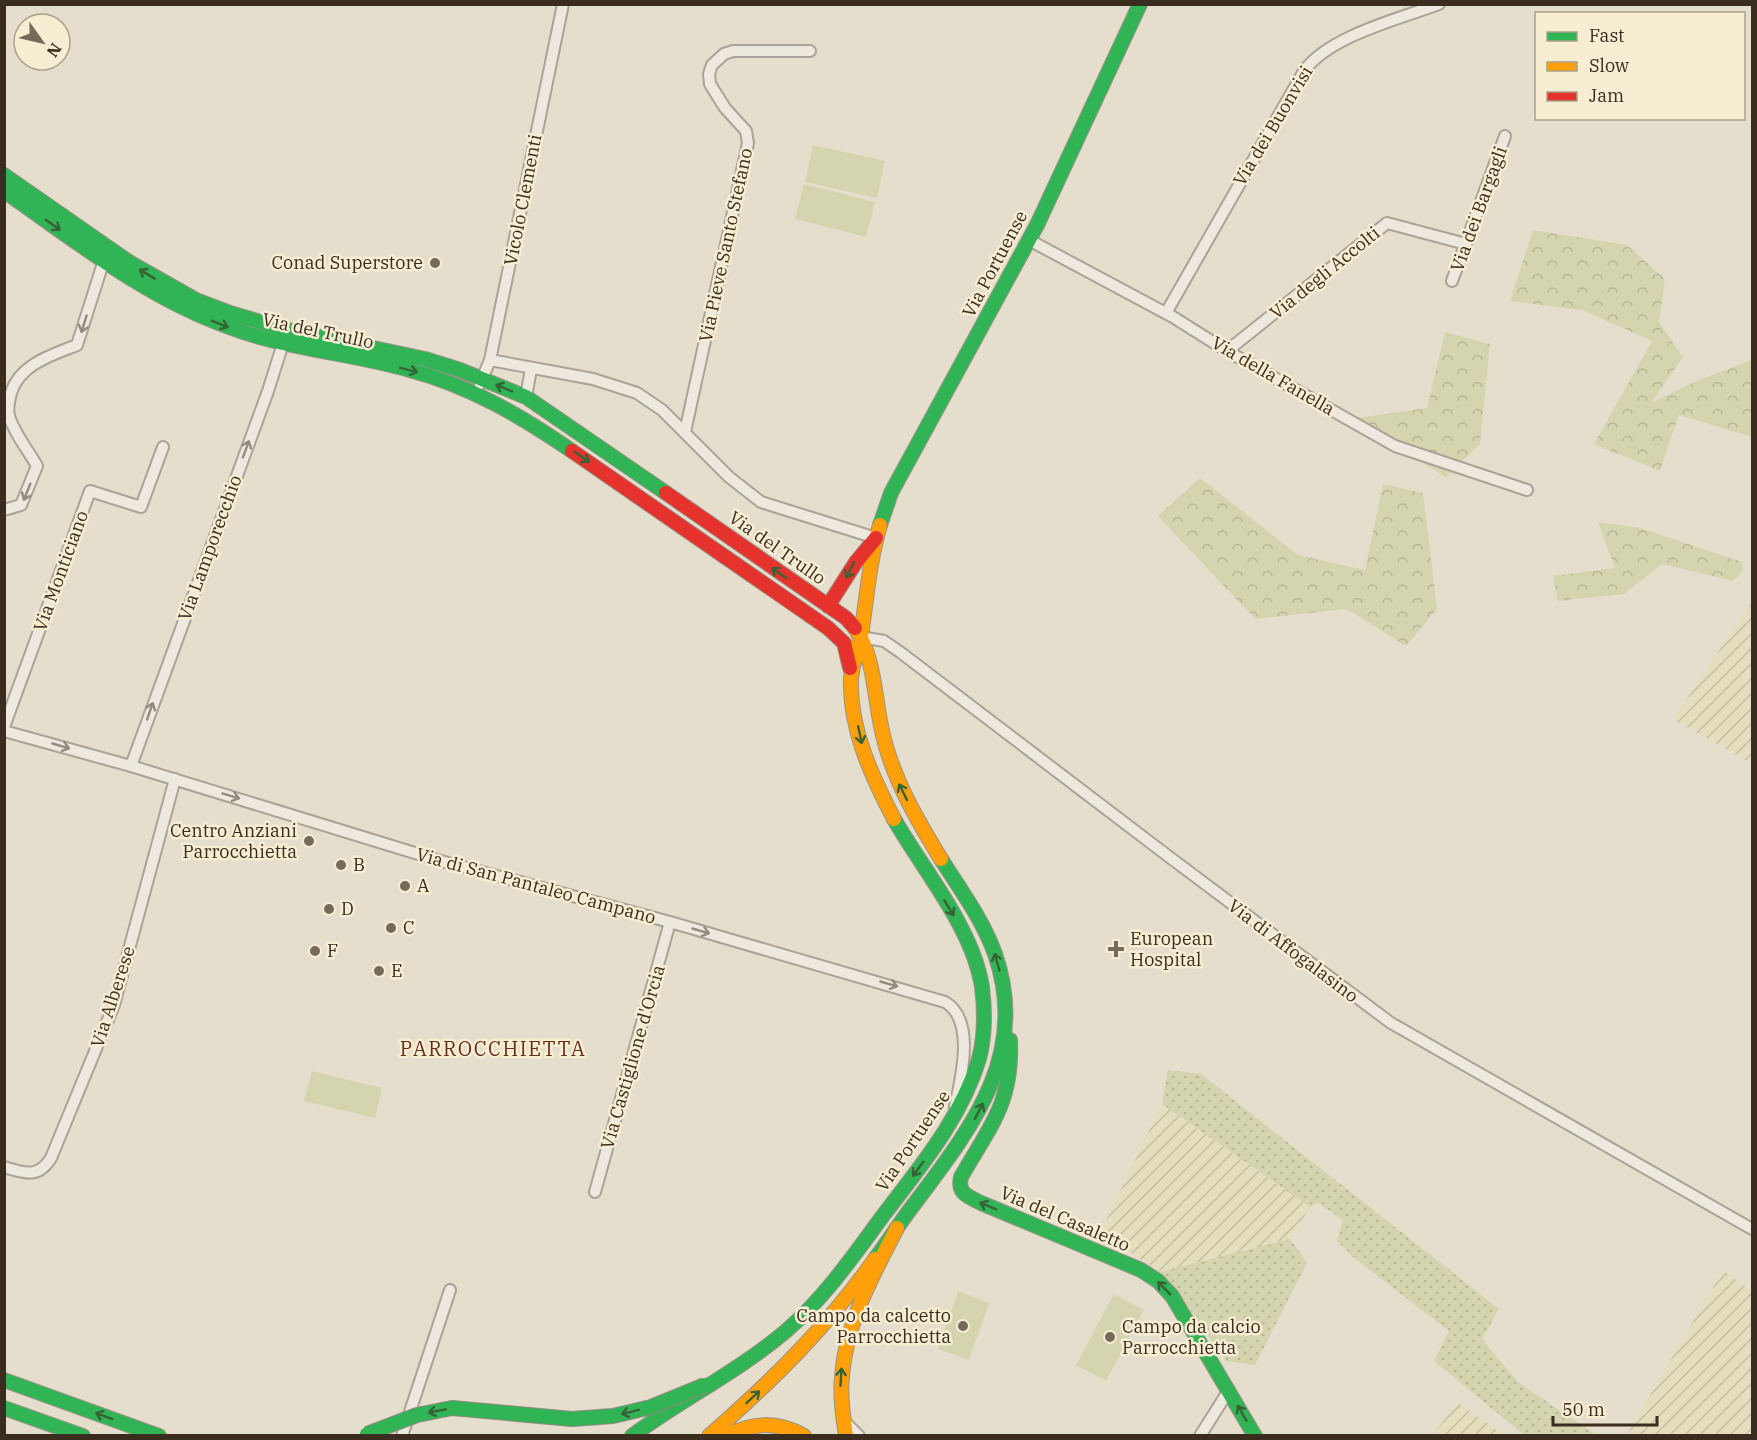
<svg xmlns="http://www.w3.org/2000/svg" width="1757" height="1440" font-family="'IBM Plex Serif',serif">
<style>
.farmland{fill:url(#farmland-furrows)}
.grass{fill:url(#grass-dots)}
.forest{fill:url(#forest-crowns)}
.pitch{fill:#d4d5af}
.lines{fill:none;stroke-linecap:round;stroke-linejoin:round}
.street-casing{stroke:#aaa397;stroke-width:14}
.fast-casing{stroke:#9a9386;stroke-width:16}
.slow-casing{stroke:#9a9386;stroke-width:16}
.jam-casing{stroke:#9a9386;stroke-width:16}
.street{stroke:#eee9df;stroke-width:10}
.fast{stroke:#30b455;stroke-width:14}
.slow{stroke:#ff9f0a;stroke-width:14}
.jam{stroke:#e5322d;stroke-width:14}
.fast-bridge-casing{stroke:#90897d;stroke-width:16;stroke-linecap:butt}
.fast-bridge{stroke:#30b455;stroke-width:14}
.oneway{stroke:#366234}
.oneway2{stroke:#948a7e}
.poi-dot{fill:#766a5b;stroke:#f6edd3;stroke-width:2}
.labels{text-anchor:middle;stroke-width:5;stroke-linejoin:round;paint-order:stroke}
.street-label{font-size:18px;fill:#3a2c1e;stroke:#f6edd3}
.poi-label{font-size:18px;fill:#3a2c1e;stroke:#f6edd3;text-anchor:start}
.neighbourhood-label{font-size:20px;letter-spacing:1.5px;fill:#672e1c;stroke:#f6edd3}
</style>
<defs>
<pattern id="farmland-furrows" width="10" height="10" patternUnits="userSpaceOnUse" patternTransform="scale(1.5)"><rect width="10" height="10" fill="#e5debe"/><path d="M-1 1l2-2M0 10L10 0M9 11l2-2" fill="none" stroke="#c5bfa3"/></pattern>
<pattern id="grass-dots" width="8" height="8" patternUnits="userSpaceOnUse" patternTransform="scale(1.5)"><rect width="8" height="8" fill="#d4d5af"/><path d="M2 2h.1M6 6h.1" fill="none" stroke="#b7b796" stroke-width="1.8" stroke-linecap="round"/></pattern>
<pattern id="forest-crowns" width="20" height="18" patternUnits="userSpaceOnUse" patternTransform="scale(1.5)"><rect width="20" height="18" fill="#d4d5af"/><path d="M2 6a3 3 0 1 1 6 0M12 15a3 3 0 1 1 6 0" fill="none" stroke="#b7b796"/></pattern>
</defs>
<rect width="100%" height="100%" fill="#e5decd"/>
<!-- farmland -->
<path class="farmland" d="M1752,602V764L1673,719Z
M1162,1104L1310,1207L1290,1239L1160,1272L1100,1233Z
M1723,1270L1752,1291V1435H1627Z
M1459,1402V1403L1504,1435H1432Z"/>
<!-- grass -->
<path class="grass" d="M1168,1070L1201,1074L1499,1309L1482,1339L1518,1382L1596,1435H1524L1434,1361L1449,1331L1353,1257L1337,1241L1343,1220L1318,1203L1310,1207L1162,1104Z
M1290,1239L1307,1263L1255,1365L1226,1361L1177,1291L1160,1272Z"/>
<!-- forest -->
<path class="forest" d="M1533,230L1627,245L1665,279L1659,322L1683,357L1651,403L1696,381L1752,360V437L1679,415L1660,471L1594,444L1652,341L1582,310L1510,301Z
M1445,332L1490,344L1480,444L1446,477L1350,419L1427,408Z
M1200,478L1298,555L1365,570L1383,484L1423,493L1437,609L1406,646L1347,609L1255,619L1158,516Z
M1598,522L1641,528L1742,562L1743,571L1733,581L1662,564L1624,594L1558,601L1553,576L1615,568Z"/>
<!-- pitch -->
<path class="pitch" d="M813,145L885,161L877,198L805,182Z
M804,184L875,202L866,237L795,219Z
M312,1071L382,1088L375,1118L304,1101Z
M958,1291L989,1303L969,1360L938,1349Z
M1114,1294L1144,1310L1106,1381L1076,1365Z"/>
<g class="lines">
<!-- street casing -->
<g class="street-casing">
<path id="street" d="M1029,240L1173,317L1227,351L1395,446L1527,490
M1452,281L1505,136
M1166,313L1304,71C1329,36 1399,19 1439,4
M1227,351L1387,223L1466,244
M490,360L593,379L637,393L662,410L729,477L761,502L876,538
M480,384L490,360L563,4
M526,397L531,369
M685,432L748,143L746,131L725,108L710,84L709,74L712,65L724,54L733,51H810
M4,510L21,505L37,466C28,450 14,433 9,416C7,408 9,401 11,393C20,364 52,355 77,345L105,257
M861,637L884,641L900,652L1168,856L1391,1023L1752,1229
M4,727L90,491L141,507L163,447
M4,731L131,766L441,861L670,922L945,1002C976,1020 961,1078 955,1107
M131,766L268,391L285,337
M4,1167C25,1173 38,1179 51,1158L114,1005L175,779
M595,1192L670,922
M844,1421L859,1436
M402,1436L450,1290
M1200,1436L1229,1390"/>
</g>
<!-- fast casing -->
<g class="fast-casing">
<path id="fast" d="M4,175L129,262L196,300L230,313L288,330L425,359L460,370L526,397L666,493
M4,191C76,241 145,297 229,327C287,349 350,353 410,370C470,386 521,416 572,451
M880,525L891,493L1037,225L1140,4
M1010,1040C1013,1103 990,1126 961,1177C957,1194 968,1196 981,1203L1141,1270L1158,1281L1172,1296L1255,1436
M875,1259C889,1240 901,1221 915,1203C972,1127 1030,1054 995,954C983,920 960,889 941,859
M4,1380L159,1436
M4,1408L83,1436
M632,1436C682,1399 739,1371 786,1331C824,1298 852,1258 882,1217C919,1168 961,1119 979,1059C985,1036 985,1011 982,987C973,928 923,870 894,819"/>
</g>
<!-- slow casing -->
<g class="slow-casing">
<path id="slow" d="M880,525C870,559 867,594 862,629C860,646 852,662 851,679C849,728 872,777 894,819
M855,628C877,661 874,706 885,743C896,784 919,823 941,859
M709,1436C771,1382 828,1326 875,1259
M726,1436C753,1422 777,1421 804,1436
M846,1436C843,1416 840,1396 842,1376C846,1322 873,1275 897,1228"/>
</g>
<!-- jam casing -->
<g class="jam-casing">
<path id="jam" d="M572,451L828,628L844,643L850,668
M666,493L846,618L855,628
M828,606L856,562L876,538"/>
</g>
<!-- street -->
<use href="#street" class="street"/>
<!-- fast -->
<use href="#fast" class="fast"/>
<!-- slow -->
<use href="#slow" class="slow"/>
<!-- jam -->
<use href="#jam" class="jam"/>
<!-- fast-bridge casing -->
<g class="fast-bridge-casing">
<path id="fast-bridge" d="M367,1434L417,1415L452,1408L572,1419L613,1416L651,1407L705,1385"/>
</g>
<!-- fast-bridge -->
<use href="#fast-bridge" class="fast-bridge"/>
</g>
<!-- one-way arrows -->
<defs><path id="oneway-shaft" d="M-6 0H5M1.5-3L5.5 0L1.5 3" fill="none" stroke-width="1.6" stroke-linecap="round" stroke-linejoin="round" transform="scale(1.5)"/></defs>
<g class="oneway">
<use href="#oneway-shaft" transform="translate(53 225) rotate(35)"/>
<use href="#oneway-shaft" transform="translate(147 274) rotate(-149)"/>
<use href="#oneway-shaft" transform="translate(220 324) rotate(22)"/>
<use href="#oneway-shaft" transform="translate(409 370) rotate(14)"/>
<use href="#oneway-shaft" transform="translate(504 388) rotate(-158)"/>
<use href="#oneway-shaft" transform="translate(582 457) rotate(35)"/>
<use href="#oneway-shaft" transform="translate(850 570) rotate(117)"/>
<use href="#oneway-shaft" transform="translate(779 573) rotate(-146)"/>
<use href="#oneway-shaft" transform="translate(860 735) rotate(78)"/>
<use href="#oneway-shaft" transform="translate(903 792) rotate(-116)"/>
<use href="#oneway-shaft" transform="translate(949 908) rotate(59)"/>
<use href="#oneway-shaft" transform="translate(997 962) rotate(-106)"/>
<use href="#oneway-shaft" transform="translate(979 1111) rotate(-62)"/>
<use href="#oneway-shaft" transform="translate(918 1169) rotate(126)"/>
<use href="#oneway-shaft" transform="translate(988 1206) rotate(-158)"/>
<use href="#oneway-shaft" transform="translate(1164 1288) rotate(-135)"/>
<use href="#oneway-shaft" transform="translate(841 1377) rotate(-87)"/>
<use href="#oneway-shaft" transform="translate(753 1397) rotate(-43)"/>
<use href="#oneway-shaft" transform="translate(437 1411) rotate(170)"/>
<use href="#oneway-shaft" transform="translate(630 1412) rotate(166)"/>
<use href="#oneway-shaft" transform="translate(1242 1413) rotate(-120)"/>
<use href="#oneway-shaft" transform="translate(104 1416) rotate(-160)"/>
</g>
<g class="oneway2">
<use href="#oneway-shaft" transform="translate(84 324) rotate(107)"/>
<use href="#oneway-shaft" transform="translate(246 449) rotate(-70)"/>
<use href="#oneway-shaft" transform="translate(27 492) rotate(112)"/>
<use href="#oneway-shaft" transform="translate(150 711) rotate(-71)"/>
<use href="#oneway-shaft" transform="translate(61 746) rotate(16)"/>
<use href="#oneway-shaft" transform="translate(231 796) rotate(17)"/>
<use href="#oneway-shaft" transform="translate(701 931) rotate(16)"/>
<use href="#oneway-shaft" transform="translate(889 984) rotate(16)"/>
</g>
<!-- markers -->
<g class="poi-dot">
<circle cx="435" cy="263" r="6"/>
<circle cx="309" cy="841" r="6"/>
<circle cx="341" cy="865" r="6"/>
<circle cx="405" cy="886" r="6"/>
<circle cx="329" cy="909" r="6"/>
<circle cx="391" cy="928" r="6"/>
<path d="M1113 940h6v6h6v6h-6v6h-6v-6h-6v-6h6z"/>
<circle cx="315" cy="951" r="6"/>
<circle cx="379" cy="971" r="6"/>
<circle cx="963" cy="1326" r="6"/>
<circle cx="1110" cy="1337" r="6"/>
</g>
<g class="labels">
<!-- street labels -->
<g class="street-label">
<text transform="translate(1273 126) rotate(-59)" y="6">Via dei Buonvisi</text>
<text transform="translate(523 200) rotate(-79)" y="6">Vicolo Clementi</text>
<text transform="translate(1479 209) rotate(-70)" y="6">Via dei Bargagli</text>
<text transform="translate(726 245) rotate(-78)" y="6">Via Pieve Santo Stefano</text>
<text transform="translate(995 264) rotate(-62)" y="6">Via Portuense</text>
<text transform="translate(1325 273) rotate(-39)" y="6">Via degli Accolti</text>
<text transform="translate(318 331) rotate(12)" y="6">Via del Trullo</text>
<text transform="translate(1273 376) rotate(30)" y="6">Via della Fanella</text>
<text transform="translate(210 548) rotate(-70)" y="6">Via Lamporecchio</text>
<text transform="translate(777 548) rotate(35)" y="6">Via del Trullo</text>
<text transform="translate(61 571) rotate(-70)" y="6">Via Monticiano</text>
<text transform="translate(536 886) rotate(15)" y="6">Via di San Pantaleo Campano</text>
<text transform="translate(1293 951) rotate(37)" y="6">Via di Affogalasino</text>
<text transform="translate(113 997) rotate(-72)" y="6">Via Alberese</text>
<text transform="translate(633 1057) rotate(-74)" y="6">Via Castiglione d'Orcia</text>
<text transform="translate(913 1141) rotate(-56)" y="6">Via Portuense</text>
<text transform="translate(1065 1219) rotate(23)" y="6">Via del Casaletto</text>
</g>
<!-- poi labels -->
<g class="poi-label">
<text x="423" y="269" text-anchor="end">Conad Superstore</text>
<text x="297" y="837" text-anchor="end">Centro Anziani<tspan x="297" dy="21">Parrocchietta</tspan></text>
<text x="353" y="871">B</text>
<text x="417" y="892">A</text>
<text x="341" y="915">D</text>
<text x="403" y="934">C</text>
<text x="1130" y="945">European<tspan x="1130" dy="21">Hospital</tspan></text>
<text x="327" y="957">F</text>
<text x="391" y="977">E</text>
<text x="951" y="1322" text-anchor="end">Campo da calcetto<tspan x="951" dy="21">Parrocchietta</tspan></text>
<text x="1122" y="1333">Campo da calcio<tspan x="1122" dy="21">Parrocchietta</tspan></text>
</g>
<!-- neighbourhood labels -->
<g class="neighbourhood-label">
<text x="493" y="1056">PARROCCHIETTA</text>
</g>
</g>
<!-- border -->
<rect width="1757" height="1440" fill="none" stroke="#3a2c1e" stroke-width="12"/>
<!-- legend -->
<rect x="1535" y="12" width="210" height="108" fill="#f6edd3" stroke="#aba08b" stroke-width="1.5"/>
<rect x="1547" y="32" width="30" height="9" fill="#30b455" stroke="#aba08b" stroke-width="1.5"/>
<text x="1589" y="42" font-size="18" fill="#3a2c1e">Fast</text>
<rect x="1547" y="62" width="30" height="9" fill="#ff9f0a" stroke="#aba08b" stroke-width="1.5"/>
<text x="1589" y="72" font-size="18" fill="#3a2c1e">Slow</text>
<rect x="1547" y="92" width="30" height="9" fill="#e5322d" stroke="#aba08b" stroke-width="1.5"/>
<text x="1589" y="102" font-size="18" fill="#3a2c1e">Jam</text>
<!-- north arrow -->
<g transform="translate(42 42) rotate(124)"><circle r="28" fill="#f6edd3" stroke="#aba08b" stroke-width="1.5"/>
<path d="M0-4.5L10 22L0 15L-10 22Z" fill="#766a5b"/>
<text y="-9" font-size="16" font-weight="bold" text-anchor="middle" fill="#3a2c1e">N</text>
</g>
<!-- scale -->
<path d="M1553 1416v9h104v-9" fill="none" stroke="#3a2c1e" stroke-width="3"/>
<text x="1562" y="1416" font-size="18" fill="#3a2c1e" stroke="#f6edd3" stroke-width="4.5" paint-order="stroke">50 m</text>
</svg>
